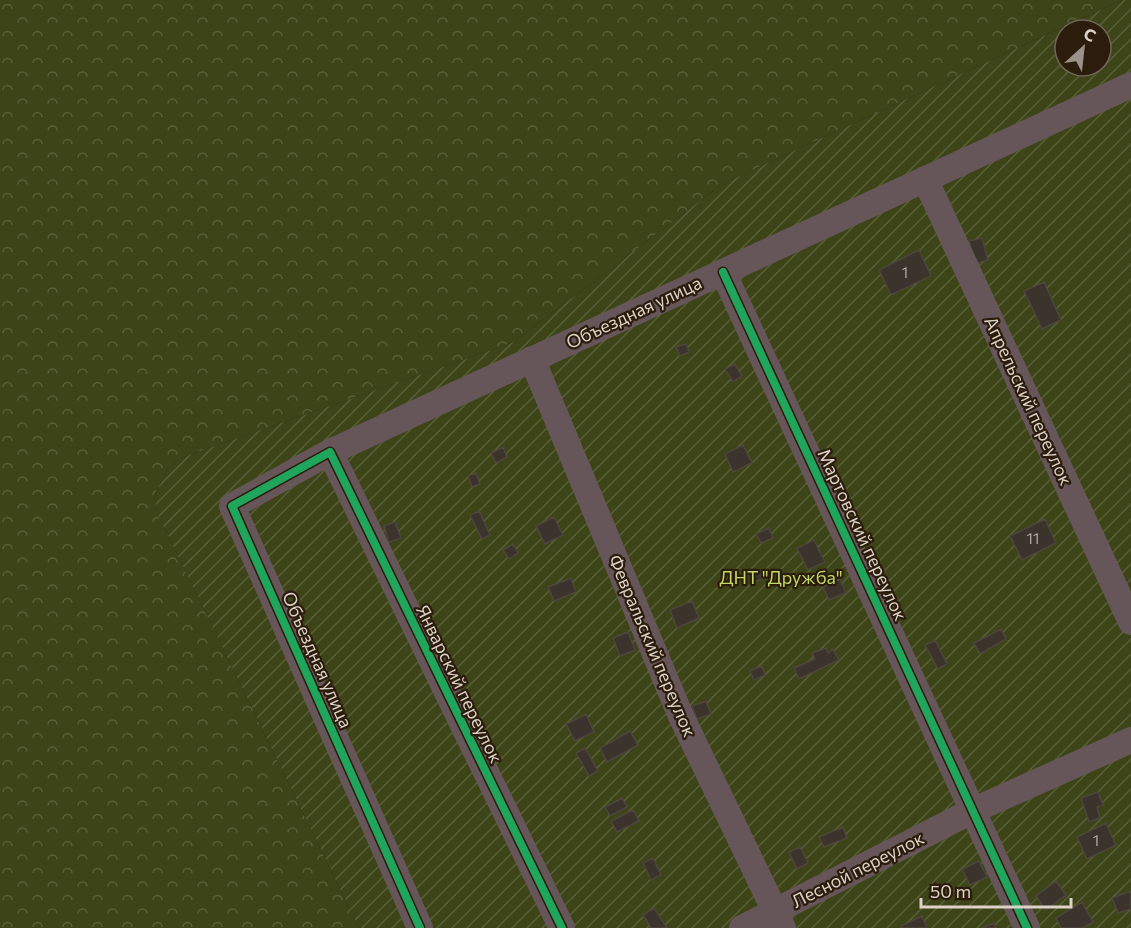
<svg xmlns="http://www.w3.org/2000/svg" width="1131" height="928" font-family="Commissioner,sans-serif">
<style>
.forest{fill:url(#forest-crowns)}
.garden{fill:url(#garden-furrows);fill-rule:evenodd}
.building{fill:#3a342d;stroke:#4e463e;stroke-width:1.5}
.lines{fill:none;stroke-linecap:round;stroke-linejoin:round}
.minor{stroke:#66565a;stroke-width:26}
.cycleway-casing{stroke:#2b1c0c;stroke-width:11}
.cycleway{stroke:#20a55d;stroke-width:8}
.labels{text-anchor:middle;stroke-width:4.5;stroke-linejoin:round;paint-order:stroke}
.number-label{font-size:15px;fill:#b4aaa1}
.street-label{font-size:18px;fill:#dcd2c8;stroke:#2b1c0c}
.park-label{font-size:18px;fill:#bfd865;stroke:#2b1c0c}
</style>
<defs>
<pattern id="forest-crowns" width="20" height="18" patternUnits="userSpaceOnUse" patternTransform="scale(1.5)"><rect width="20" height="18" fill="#3d4518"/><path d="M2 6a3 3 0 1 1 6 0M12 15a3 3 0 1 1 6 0" fill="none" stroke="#585f38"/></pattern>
<pattern id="garden-furrows" width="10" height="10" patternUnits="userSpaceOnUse" patternTransform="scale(1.5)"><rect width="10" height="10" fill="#3d4518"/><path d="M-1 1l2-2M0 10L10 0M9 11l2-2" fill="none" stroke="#585f38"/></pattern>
</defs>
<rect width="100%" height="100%" fill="#241c13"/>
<!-- forest -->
<path class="forest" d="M0,0H1122L722,184L514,342L183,457L168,468L154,496L158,515L359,928H0Z"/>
<!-- garden -->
<path class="garden" d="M1122,0H1131V928H359L158,515L154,496L168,468L183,457L514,342L722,184ZM1065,30H1101V66H1065Z"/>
<!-- building -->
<path class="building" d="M982,238L988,260L975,264L969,241Z
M919,250L931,276L891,295L879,270Z
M1044,282L1061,320L1042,329L1024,291Z
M686,344L689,352L680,356L676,347Z
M735,364L742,376L733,382L725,369Z
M743,445L752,463L733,472L725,454Z
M503,447L507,457L496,463L491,453Z
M476,473L480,484L472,487L468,476Z
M479,511L490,535L482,539L470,515Z
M554,517L563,535L545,544L536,526Z
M1045,519L1056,543L1022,560L1010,536Z
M395,522L401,538L389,542L384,526Z
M769,528L773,538L761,543L756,534Z
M814,540L825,562L808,570L797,548Z
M513,544L518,553L509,559L503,550Z
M757,569L762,579L752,583L747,573Z
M571,578L576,592L554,601L548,587Z
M840,579L846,593L829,600L823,587Z
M692,601L699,618L677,628L670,610Z
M1001,629L1006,639L980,654L974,643Z
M628,632L635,650L620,656L613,638Z
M935,640L947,664L938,669L925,645Z
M826,648L828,653L833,649L839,660L799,679L794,668L815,659L812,653Z
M762,666L765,675L754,680L750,671Z
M706,701L711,714L697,719L692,706Z
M586,714L594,732L575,741L566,724Z
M630,731L638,745L607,762L600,748Z
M585,748L598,771L589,776L576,753Z
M1098,792L1103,805L1097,807L1100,818L1089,822L1081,798Z
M622,798L627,807L610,816L605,807Z
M633,810L639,821L617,832L611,821Z
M1106,823L1116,845L1087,859L1077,837Z
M843,827L847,838L824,847L819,837Z
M800,847L808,863L797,869L789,852Z
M653,858L661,875L651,880L643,863Z
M979,861L987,877L970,885L962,869Z
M1056,881L1066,895L1046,910L1036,896Z
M1131,891V909L1118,913L1112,898Z
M1082,902L1093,922L1083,928H1061L1056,918Z
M654,908L667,928H651L643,915Z
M922,916L927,928H902L901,926Z
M994,923L996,928H982Z"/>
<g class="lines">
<!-- minor -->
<path class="minor" d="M925,179L1131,622
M723,272L1027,928
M532,359L680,714L783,928
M330,452L562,928
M420,928L232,506L330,452L1131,85
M742,928L974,810L1131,740"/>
<!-- cycleway casing -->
<g class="cycleway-casing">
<path id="cycleway" d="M723,272L1027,928
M420,928L232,506L330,452L562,928"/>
</g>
<!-- cycleway -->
<use href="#cycleway" class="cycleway"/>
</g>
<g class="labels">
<!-- number labels -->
<g class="number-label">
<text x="905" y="278">1</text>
<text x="1033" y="544">11</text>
<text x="1096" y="846">1</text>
</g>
<!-- street labels -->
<g class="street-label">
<text transform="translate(634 313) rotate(-25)" y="6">Объездная улица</text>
<text transform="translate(1028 401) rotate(65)" y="6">Апрельский переулок</text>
<text transform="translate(862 535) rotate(65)" y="6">Мартовский переулок</text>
<text transform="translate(652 646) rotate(67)" y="6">Февральский переулок</text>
<text transform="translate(317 660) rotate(66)" y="6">Объездная улица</text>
<text transform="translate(459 684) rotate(64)" y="6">Январский переулок</text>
<text transform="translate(858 870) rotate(-27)" y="6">Лесной переулок</text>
</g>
<!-- park labels -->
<g class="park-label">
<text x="781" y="584">ДНТ "Дружба"</text>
</g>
</g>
<!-- north arrow -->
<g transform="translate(1083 48) rotate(27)"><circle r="28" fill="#2b1c0c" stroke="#726557" stroke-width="1.5"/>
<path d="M0-4.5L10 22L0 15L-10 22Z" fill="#9c9289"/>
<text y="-9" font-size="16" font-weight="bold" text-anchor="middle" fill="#dcd2c8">С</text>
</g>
<!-- scale -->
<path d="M921 898v9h150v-9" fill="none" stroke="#dcd2c8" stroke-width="3"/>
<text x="930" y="898" font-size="18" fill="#dcd2c8" stroke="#2b1c0c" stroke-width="4.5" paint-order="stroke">50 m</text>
</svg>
